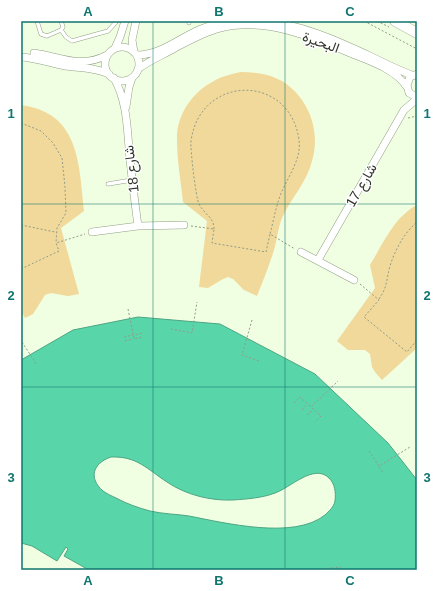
<svg xmlns="http://www.w3.org/2000/svg" width="438" height="591" font-family="Helvetica,Vazirmatn,sans-serif">
<style>
.green{fill:#f0d99a}
.water{fill:#59d5aa;stroke:#4da684;fill-rule:evenodd}
.lines{fill:none;stroke-linecap:round;stroke-linejoin:round}
.lane-casing{stroke:#93a086;stroke-width:4.5}
.street-casing{stroke:#93a086;stroke-width:8}
.secondary-casing{stroke:#93a086;stroke-width:11}
.path{stroke:#929c88;stroke-width:1;stroke-dasharray:2 2;stroke-linecap:butt}
.lane{stroke:#fff;stroke-width:3.5}
.street{stroke:#fff;stroke-width:7}
.secondary{stroke:#fff;stroke-width:10}
.grid{fill:none;stroke:#0f766e;stroke-width:1;stroke-opacity:0.55}
.labels{text-anchor:middle;stroke-width:3;stroke-linejoin:round;paint-order:stroke}
.street-label{font-size:14px;fill:#32372c;stroke:#fff}
.neatline{fill:none;stroke:#0f766e;stroke-width:1.5}
.grid-label{font-size:13px;text-anchor:middle;font-weight:bold;fill:#0f766e}
</style>
<rect width="100%" height="100%" fill="#f0fee1"/>
<!-- green -->
<path class="green" d="M241,72C255,72 270,74 282,81C309,98 321,131 312,161C307,182 291,198 282,218C278,228 277,240 274,250C269,266 263,281 257,296L244,290L233,279L228,277L223,279L208,288L199,287L207,221L183,202C181,182 177,161 177,140C176,116 192,92 214,81C222,76 232,74 241,72Z
M21,105C29,106 37,108 45,112C81,129 80,178 84,211L61,228L79,294L68,296L51,293L45,295L33,314L25,318L21,311Z
M417,205V348L382,380L375,372L372,367L370,354L365,350H348L337,341L375,288L370,265C383,244 394,217 417,205Z"/>
<!-- water -->
<path class="water" d="M138,317L220,324L315,374L388,443L417,480V570H89L64,556L68,549L66,547L57,561L32,546L21,543V360L73,330ZM111,457C137,456 147,469 167,482C186,495 211,501 233,500C247,499 262,498 275,493C290,488 314,463 329,478C335,484 336,492 335,501C334,507 329,511 325,515C294,540 225,523 189,516C176,514 163,514 150,511C139,508 127,504 116,498C112,496 107,494 103,491C88,478 93,463 111,457Z"/>
<g class="lines">
<!-- lane casing -->
<g class="lane-casing">
<path id="lane" d="M37,21L41,34L47,36L61,30L63,27L61,21
M189,23V21
M61,30L66,37L72,41L108,31L117,21
M108,184L132,180"/>
</g>
<!-- street casing -->
<g class="street-casing">
<path id="street" d="M260,21C298,23 336,40 370,56C384,63 398,70 412,75
M105 64a17 17 0 1 1 34 0a17 17 0 1 1-34 0Z
M115,48L120,37L125,21
M134,52L132,40L136,21
M34,53C61,57 80,69 107,55
M137,55C161,55 179,38 201,29C211,25 223,22 234,21
M21,57C36,58 50,63 65,66C80,68 94,67 109,74
M138,69C150,60 163,55 175,48C190,40 204,32 220,28C264,17 311,36 350,53C370,61 395,69 407,87
M417,74L410,77L407,85L409,93L417,97
M114,78C128,103 127,131 130,159C132,181 135,203 138,226
M126,107L129,87L132,78
M92,232L138,226L184,225
M301,252L354,280
M318,260L404,110L417,99"/>
</g>
<!-- secondary casing -->
<g class="secondary-casing">
<path id="secondary" d="M395,21L417,33"/>
</g>
<!-- path -->
<path class="path" d="M364,21L417,49
M377,21L389,27
M408,118L417,116
M21,123L41,131L53,143L62,158L65,187L66,213L57,228L56,243
M21,225L55,232
M191,226L214,229L212,243L266,252L270,234L295,249
M214,229C214,217 204,214 199,204C196,199 190,148 191,141C200,74 290,73 299,140C302,161 285,180 279,199C275,211 273,223 270,234
M21,269L59,251L56,243L85,234
M360,284L379,300L364,317L407,352L417,340
M379,299C388,286 386,280 390,266C395,250 404,233 417,222
M128,309L134,339L143,337
M252,320L242,355L259,361
M171,329L192,333L197,302
M124,337L143,333
M125,341L133,339
M22,342L37,365
M294,403L300,397L311,407L338,381
M312,408L321,416L315,422
M302,410L307,404
M307,415L313,410
M369,451L379,466L410,447
M379,467L383,473
M332,568L341,567
M322,570L331,568L332,570"/>
<!-- lane -->
<use href="#lane" class="lane"/>
<!-- street -->
<use href="#street" class="street"/>
<!-- secondary -->
<use href="#secondary" class="secondary"/>
</g>
<!-- grid -->
<path class="grid" d="M153,21V570M285,21V570M21,204H417M21,387H417"/>
<g class="labels">
<!-- street labels -->
<g class="street-label">
<text transform="translate(321 42) rotate(20)" y="5">البحيرة</text>
<text transform="translate(131 169) rotate(-97)" y="5">شارع 18</text>
<text transform="translate(361 185) rotate(-60)" y="5">شارع 17</text>
</g>
</g>
<!-- border -->
<rect width="438" height="591" fill="none" stroke="#ffffff" stroke-width="44"/>
<rect x="22" y="22" width="394" height="547" class="neatline"/>
<g class="grid-label">
<text x="88" y="16">A</text>
<text x="219" y="16">B</text>
<text x="350" y="16">C</text>
<text x="11" y="118">1</text>
<text x="427" y="118">1</text>
<text x="11" y="300">2</text>
<text x="427" y="300">2</text>
<text x="11" y="482">3</text>
<text x="427" y="482">3</text>
<text x="88" y="585">A</text>
<text x="219" y="585">B</text>
<text x="350" y="585">C</text>
</g>
</svg>
